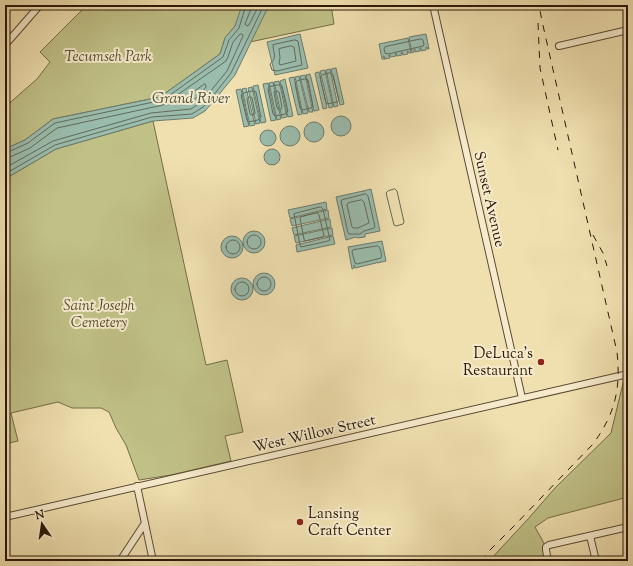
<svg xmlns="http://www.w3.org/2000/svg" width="633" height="566" font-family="'Sorts Mill Goudy',serif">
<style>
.green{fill:#c0c187;stroke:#756c48}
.water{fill:#9abdae;stroke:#6d7b6c}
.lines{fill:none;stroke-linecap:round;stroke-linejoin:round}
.shore{stroke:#626a5c;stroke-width:1}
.minor-casing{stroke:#5c4a33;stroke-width:8}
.minor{stroke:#f5ebcc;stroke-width:6}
.rail{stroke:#2a1809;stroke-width:1;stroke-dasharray:7 7;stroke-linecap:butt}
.poi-dot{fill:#8f2418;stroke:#f5ebcc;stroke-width:1.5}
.labels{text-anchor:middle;stroke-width:4;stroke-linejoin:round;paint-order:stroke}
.park-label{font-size:15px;font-style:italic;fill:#574b2f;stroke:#f5ebcc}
.street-label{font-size:15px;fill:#2a1809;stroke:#f5ebcc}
.poi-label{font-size:15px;fill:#2a1809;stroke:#f5ebcc;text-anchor:end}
.water-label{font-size:16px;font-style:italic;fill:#515243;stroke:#f5ebcc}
</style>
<rect width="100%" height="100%" fill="#f0e0b0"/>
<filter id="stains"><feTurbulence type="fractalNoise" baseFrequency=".005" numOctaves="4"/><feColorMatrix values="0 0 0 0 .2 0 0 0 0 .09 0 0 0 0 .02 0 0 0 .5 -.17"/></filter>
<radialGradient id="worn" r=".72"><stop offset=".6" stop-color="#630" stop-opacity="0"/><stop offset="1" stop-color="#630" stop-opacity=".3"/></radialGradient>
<!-- green -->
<path class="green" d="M87,5H244L235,26L225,38L220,54L160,97L53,119L25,140L5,149V107L37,79L50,62L40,52Z
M269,5H331L334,24L250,42Z
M153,121L206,365L227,360L243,432L225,436L231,461L171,475L139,480L126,445L116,428L109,412L101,408H72L58,402L11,413L18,441L5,444V179L56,149Z
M628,382V497L548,518L535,527L546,547L549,561H489L528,519L555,488L611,433L623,383Z"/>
<!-- water -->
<path class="water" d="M242,5H269L235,75L212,103L205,111L193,118L153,121L56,149L5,179V149L25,140L53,119L160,97L220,54L225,38L235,26Z
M300,34L308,68L275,75L267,42Z
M426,34L429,49H427V47H426V50L421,51V48H420V51L415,52V49H414V52L412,53L409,37Z
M408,38L411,53H409L408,51H407L408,54L403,55L402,52H401L402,55L397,56L396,53L395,54L396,56L391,57L390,55H389L390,58L385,59L384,56H383L385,59H382L379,44L393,41L394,42V41Z
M336,68L344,104L340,105L331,69Z
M330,69L338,106L334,107L326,70Z
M325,70L333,107L329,108L320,71Z
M319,72L327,108L323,109L315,73Z
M310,74L319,110L314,111L306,75Z
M305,75L313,112H309L300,76Z
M299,76L308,113L303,114L295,77Z
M294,77L302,114L298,115L289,78Z
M285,79L293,116L288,117L280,81Z
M279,81L287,117L282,118L274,82Z
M273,82L281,119L277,120L269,83Z
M268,83L276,120L271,121L263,84Z
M258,85L266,122L261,123L253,86Z
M252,87L260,123L256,124L248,88Z
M246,88L255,125L250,126L242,89Z
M241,89L249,126L244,127L236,90Z
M331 126a10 10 0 1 1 20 0a10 10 0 1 1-20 0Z
M304 132a10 10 0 1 1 20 0a10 10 0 1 1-20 0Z
M280 136a10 10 0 1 1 20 0a10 10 0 1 1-20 0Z
M260 138a8 8 0 1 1 16 0a8 8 0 1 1-16 0Z
M264 157a8 8 0 1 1 16 0a8 8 0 1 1-16 0Z
M371,189L380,231L365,234V237L357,238L356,237L346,240L336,197L363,191V192V191Z
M326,202L327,209L290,218L288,210Z
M328,210L329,218L292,226L290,219Z
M330,219L331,227L294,235L292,228Z
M332,228L333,235L296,243L294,236Z
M243 242a11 11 0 1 1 22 0a11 11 0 1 1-22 0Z
M333,236L335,244L297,252L296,245Z
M221 247a11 11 0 1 1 22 0a11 11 0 1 1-22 0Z
M382,241L386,261L377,263V262L376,263L355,268L354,265V268L352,269L348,247Z
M253 284a11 11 0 1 1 22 0a11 11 0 1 1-22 0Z
M231 289a11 11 0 1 1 22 0a11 11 0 1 1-22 0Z"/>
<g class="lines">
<!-- shore -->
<path class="shore" d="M251,5V9L245,24L247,26L249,25L259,5
M421,39L423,40L424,45L423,46L388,54L385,53L384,49L385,47Z
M295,40L298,41L302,65L277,71L272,70L270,64C278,57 273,54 273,45Z
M291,46L294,47L296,61L280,65L279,63L280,58L279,49Z
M330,73L333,75L339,100L337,102L327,104L326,102L320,77L322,75Z
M305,79L308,80L313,106L311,108L302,110L300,108L295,83L297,81Z
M205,84L206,86V87C200,95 192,105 181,103L182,100L203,85Z
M278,85H281L282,86L288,111L285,114L275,116L273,114L268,89L269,87Z
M252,91H254L256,92L261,117L258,120L248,122L247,120L241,95L244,93Z
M275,91H277L279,92L282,107L281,109L279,110L277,108L274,93Z
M249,97H251L252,98L255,113L254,115H252L250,114L247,99Z
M5,153L8,152L28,143L55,123L163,100L223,57L229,40L239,28L246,5
M5,158L10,157L30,148L57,128L163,105L226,61L228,57L233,42L240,34H242L243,35V36L227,71L205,98L200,103L191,109L151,113L53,141L5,168
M5,174L55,145L152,117L192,114L203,107L209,101L231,73L264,5
M395,189L397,191L404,222L403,224L396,226L394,225L386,193L388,191Z
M366,194L368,196L375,227L374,228L364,231L360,234H349L348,233L341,201L342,200Z
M362,200L364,202L369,223L358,228H353L352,227L347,205L348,203Z
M321,207L323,209L330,240L328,241L301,247L300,245L294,214Z
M317,213L319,215L324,236L322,237L305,241L304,239L300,218L301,217Z
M247 242a7 7 0 1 1 14 0a7 7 0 1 1-14 0Z
M226 247a7 7 0 1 1 14 0a7 7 0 1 1-14 0Z
M378,246C381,248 382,255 381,258L357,264L355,263L352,252L353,250Z
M257 284a7 7 0 1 1 14 0a7 7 0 1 1-14 0Z
M235 289a7 7 0 1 1 14 0a7 7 0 1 1-14 0Z"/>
<!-- minor casing -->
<g class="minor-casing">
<path id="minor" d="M433,5L522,398
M5,45L40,5
M559,46L628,30
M137,486L153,561
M5,517L628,374
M590,536L596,561
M120,561L145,523
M548,561L546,550V547L549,545L628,527"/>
</g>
<!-- minor -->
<use href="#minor" class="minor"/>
<!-- rail -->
<path class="rail" d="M538,23L540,68L558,150
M593,235L603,253L607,266
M481,561L489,551L514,526L593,444C615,414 621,389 617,352L542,21L539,5"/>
</g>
<!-- markers -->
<g class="poi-dot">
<circle cx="541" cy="362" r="4"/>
<circle cx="300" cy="522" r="4"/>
</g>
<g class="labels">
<!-- park labels -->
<g class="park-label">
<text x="108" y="61">Tecumseh Park</text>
<text x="99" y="310">Saint Joseph<tspan x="99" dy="17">Cemetery</tspan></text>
</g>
<!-- street labels -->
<g class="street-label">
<text transform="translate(490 199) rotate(77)" y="5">Sunset Avenue</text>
<text transform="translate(314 433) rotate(-13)" y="5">West Willow Street</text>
</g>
<!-- poi labels -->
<g class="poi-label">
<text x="533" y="358">DeLuca's<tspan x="533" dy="17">Restaurant</tspan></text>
<text x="308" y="518" text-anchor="start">Lansing<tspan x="308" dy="17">Craft Center</tspan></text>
</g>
<!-- water labels -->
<g class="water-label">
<text x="191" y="103">Grand River</text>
</g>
</g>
<!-- margin -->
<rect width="633" height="566" fill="none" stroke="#f0e0b0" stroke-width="20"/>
<rect x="6" y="6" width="621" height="554" fill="none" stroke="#2a1809" stroke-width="2"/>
<rect x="10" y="10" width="613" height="546" fill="none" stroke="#2a1809"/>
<!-- north arrow -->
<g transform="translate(42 524) rotate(347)" stroke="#f5ebcc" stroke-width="3" paint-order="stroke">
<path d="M0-3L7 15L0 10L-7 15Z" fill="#2a1809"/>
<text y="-6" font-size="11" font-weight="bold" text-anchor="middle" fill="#2a1809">N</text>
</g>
<rect width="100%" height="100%" filter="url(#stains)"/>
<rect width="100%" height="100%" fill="url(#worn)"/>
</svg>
